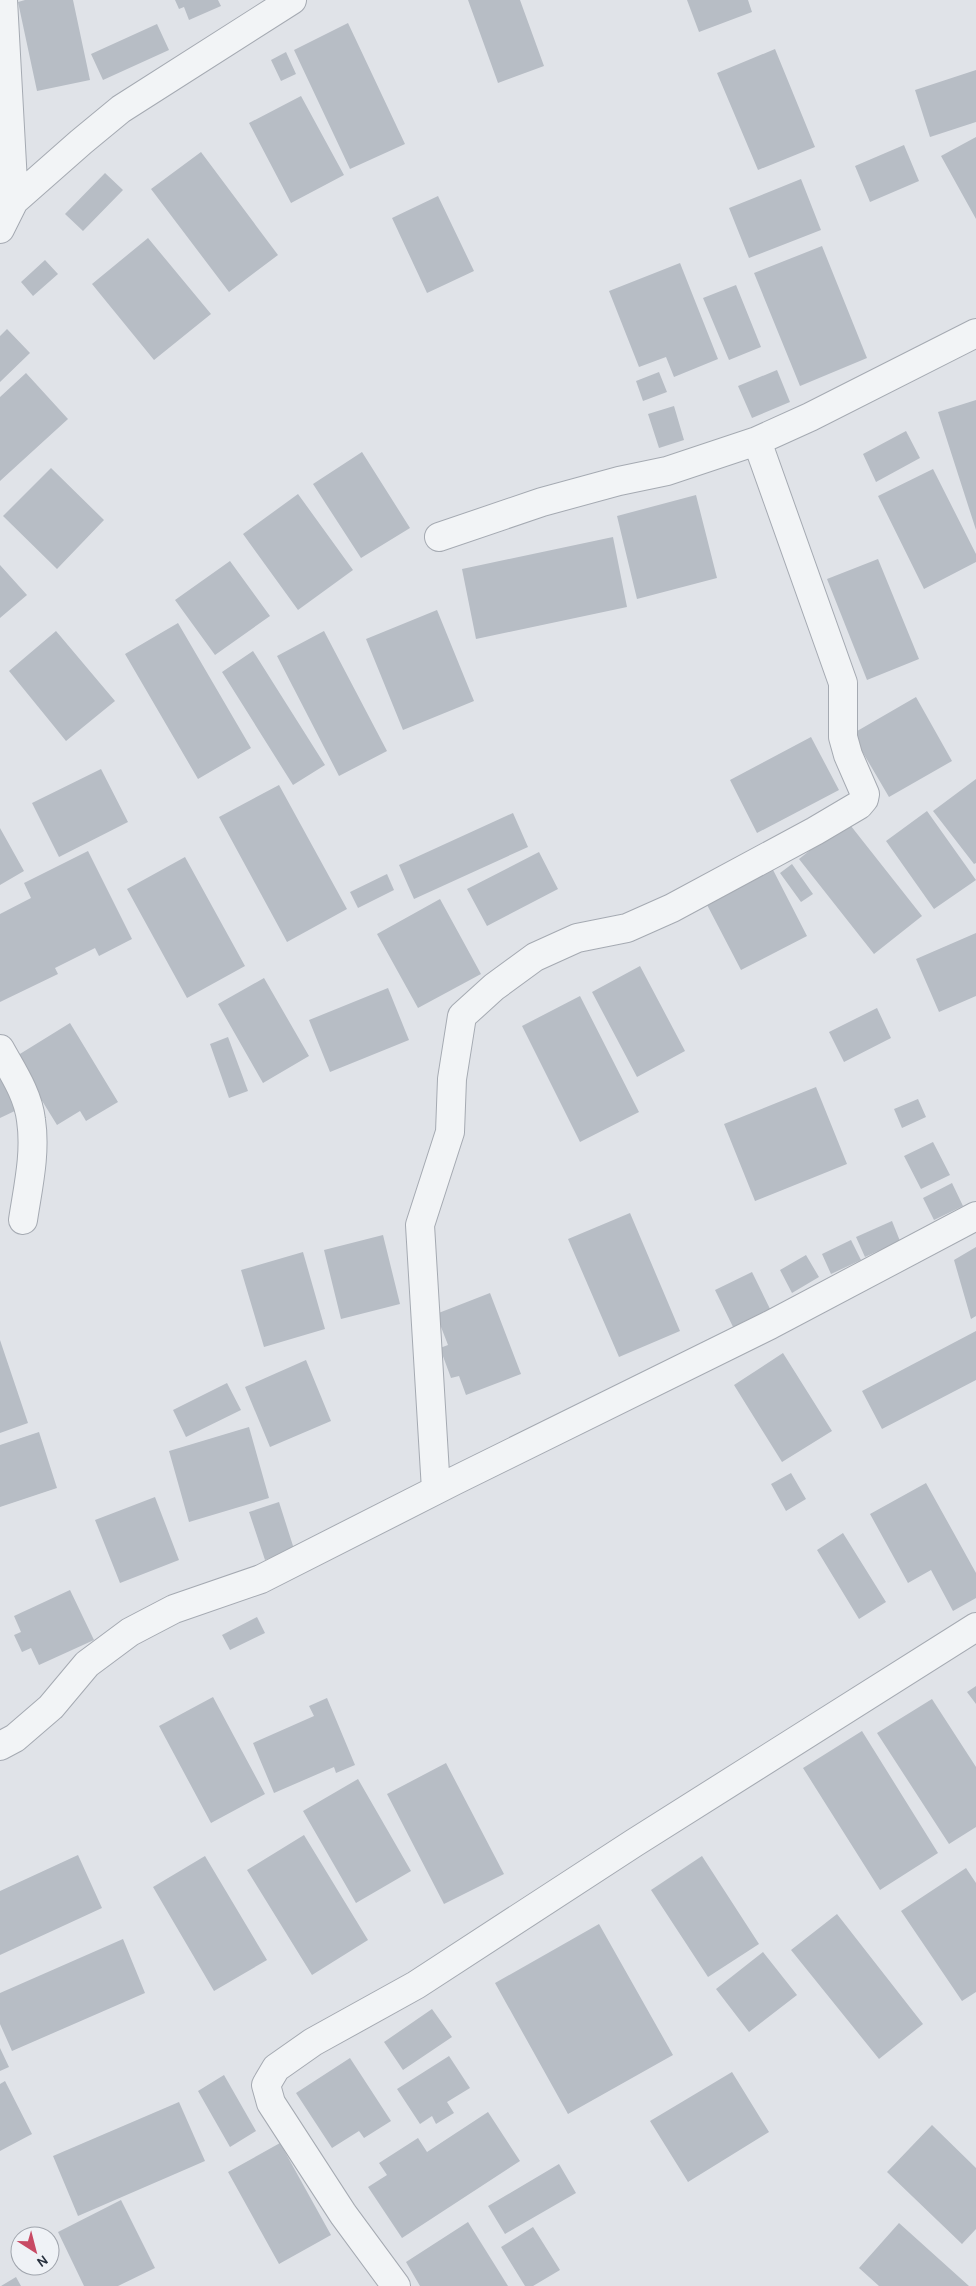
<svg xmlns="http://www.w3.org/2000/svg" width="976" height="2286" font-family="Karla,sans-serif">
<style>
.building{fill:#b7bdc5}
.lines{fill:none;stroke-linecap:round;stroke-linejoin:round}
.street-casing{stroke:#a5aab2;stroke-width:30}
.street{stroke:#f2f4f6;stroke-width:28}
</style>
<rect width="100%" height="100%" fill="#e0e3e8"/>
<!-- building -->
<path class="building" d="M25,0H73L90,80L37,91L18,2Z
M175,0H218L221,6L189,20L184,7L179,9Z
M468,0H520L544,66L498,83Z
M687,0H748L752,12L699,32Z
M348,23L405,144L350,169L294,50Z
M157,24L169,50L103,80L91,54Z
M775,49L815,147L758,170L717,73Z
M286,52L296,74L281,81L271,60Z
M976,70V122L930,137L915,90Z
M301,96L344,175L291,203L249,123Z
M976,137V219L941,156Z
M904,145L919,181L870,202L855,166Z
M201,152L278,255L229,292L151,189Z
M105,173L123,190L83,231L65,214Z
M801,179L821,230L749,258L729,208Z
M438,196L474,271L427,293L392,218Z
M148,238L211,314L154,360L92,284Z
M822,246L867,358L800,386L754,273Z
M45,260L58,274L33,296L21,282Z
M680,263L718,359L674,377L666,357L639,367L609,291Z
M736,285L761,347L729,360L703,298Z
M7,329L30,353L0,382V336Z
M777,370L790,402L752,418L738,386Z
M659,372L667,392L643,401L636,381Z
M26,373L68,419L0,481V397Z
M976,400V530L938,412Z
M674,406L684,440L659,448L648,414Z
M906,431L920,458L876,482L863,454Z
M362,452L410,528L361,558L313,484Z
M51,468L104,520L57,569L3,516Z
M933,469L976,554V562L924,589L878,496Z
M298,494L353,570L298,610L243,534Z
M696,495L717,578L637,599L617,516Z
M613,537L627,607L476,639L462,569Z
M878,559L919,659L867,680L827,579Z
M230,561L270,616L215,655L175,600Z
M0,565L27,595L0,618Z
M437,610L474,701L403,730L366,639Z
M178,623L251,748L198,779L125,654Z
M56,631L115,701L66,741L9,671Z
M324,631L387,751L339,776L277,656Z
M253,651L325,765L293,785L222,672Z
M916,697L952,761L889,797L852,734Z
M811,737L839,790L757,833L730,780Z
M101,769L128,822L59,857L32,803Z
M976,779V863L974,864L933,811Z
M279,785L347,909L287,942L219,817Z
M927,811L976,880L934,909L886,841Z
M513,813L528,847L414,899L399,865Z
M847,821L922,916L874,954L799,859Z
M0,828L24,871L0,885Z
M88,851L132,939L99,956L95,948L55,968L58,974L0,1002V914L31,898L24,883Z
M539,852L558,889L487,926L467,889Z
M185,857L245,966L187,998L127,889Z
M792,864L813,894L801,902L780,873Z
M771,866L807,936L741,970L705,901Z
M387,874L394,890L358,908L350,892Z
M440,899L481,974L418,1008L377,934Z
M976,933V996L939,1012L916,959Z
M640,966L685,1051L637,1077L592,992Z
M264,978L309,1056L263,1083L218,1004Z
M388,988L409,1040L330,1072L309,1020Z
M580,996L639,1112L580,1142L522,1026Z
M877,1008L891,1038L844,1062L829,1032Z
M70,1023L118,1102L86,1121L80,1111L57,1125L15,1057Z
M228,1037L248,1091L229,1098L210,1044Z
M0,1069L19,1109L0,1118Z
M816,1087L847,1164L755,1201L724,1124Z
M918,1099L926,1117L902,1128L894,1109Z
M933,1142L950,1175L921,1189L904,1156Z
M952,1183L963,1206L934,1220L923,1198Z
M630,1213L680,1331L619,1357L568,1239Z
M892,1221L900,1241L865,1257L856,1237Z
M383,1235L400,1304L341,1319L324,1250Z
M851,1240L861,1260L831,1274L822,1254Z
M976,1247V1316L971,1319L954,1260Z
M303,1252L325,1329L264,1347L241,1270Z
M806,1255L819,1277L792,1293L780,1270Z
M752,1272L772,1313L735,1331L715,1290Z
M490,1293L521,1374L466,1395L459,1376L451,1378L440,1348L448,1345L436,1314Z
M976,1331V1380L882,1429L862,1391Z
M0,1340L28,1423L0,1433Z
M783,1353L832,1431L782,1462L734,1385Z
M306,1360L331,1421L270,1447L245,1387Z
M227,1383L241,1410L186,1437L173,1410Z
M249,1427L269,1498L189,1522L169,1451Z
M39,1432L57,1488L0,1507V1445Z
M791,1473L806,1499L786,1511L771,1484Z
M926,1483L976,1573V1598L953,1611L931,1570L908,1583L870,1514Z
M155,1497L179,1560L120,1583L95,1520Z
M279,1502L294,1549L265,1560L249,1512Z
M843,1533L886,1602L859,1619L817,1550Z
M70,1590L94,1640L39,1665L31,1648L22,1652L14,1635L21,1632L14,1616Z
M257,1617L265,1633L230,1650L222,1635Z
M976,1686V1704L967,1692Z
M213,1697L265,1794L211,1823L159,1726Z
M327,1698L355,1765L336,1773L334,1767L274,1793L253,1743L314,1716L309,1706Z
M932,1699L976,1767V1827L949,1844L877,1733Z
M862,1731L938,1853L880,1890L803,1768Z
M446,1763L504,1874L444,1904L387,1794Z
M358,1779L411,1871L356,1903L303,1811Z
M304,1835L368,1940L312,1975L247,1870Z
M78,1855L102,1908L0,1955V1891Z
M205,1856L267,1960L214,1991L153,1887Z
M702,1856L759,1944L708,1977L651,1890Z
M966,1868L976,1883V1992L962,2001L901,1911Z
M837,1914L923,2024L879,2059L791,1950Z
M599,1924L673,2055L568,2114L495,1983Z
M123,1939L145,1993L12,2051L0,2024V1993Z
M763,1952L797,1995L749,2032L716,1989Z
M432,2009L452,2037L403,2070L384,2042Z
M0,2048L9,2067L0,2071Z
M449,2056L470,2088L447,2102L454,2113L436,2124L432,2116L420,2124L397,2089Z
M350,2058L391,2121L364,2138L359,2131L332,2148L296,2093Z
M732,2072L769,2132L688,2182L650,2121Z
M224,2075L256,2131L230,2147L198,2091Z
M5,2081L32,2134L0,2151V2084Z
M179,2102L205,2161L78,2216L53,2156Z
M488,2112L520,2161L402,2238L368,2187L387,2175L379,2163L418,2138L427,2152Z
M932,2125L976,2168V2229L962,2244L887,2172Z
M280,2143L331,2235L279,2264L228,2172Z
M559,2164L576,2193L505,2234L488,2206Z
M121,2200L155,2268L118,2286H84L58,2232Z
M468,2222L508,2286H420L406,2262Z
M899,2223L969,2286H879L859,2268Z
M533,2227L560,2270L533,2286H525L501,2247Z
M16,2277L21,2286H1Z"/>
<g class="lines">
<!-- street casing -->
<g class="street-casing">
<path id="street" d="M3,0L14,201
M0,229L14,201L81,142L121,109L292,0
M439,537L542,502L619,481L667,471L757,441L810,417L976,333
M0,1049C12,1071 28,1094 31,1120C36,1153 28,1187 23,1220
M436,1490L420,1225L450,1132L452,1079L462,1016L494,987L535,957L577,938L627,928L672,908L815,831L859,805L864,799L865,794L848,755L843,737V683L757,441
M0,1746L15,1738L51,1707L87,1664L130,1632L174,1609L261,1579L454,1481L770,1325L976,1216
M396,2286L343,2214L271,2103L266,2085L276,2068L313,2042L416,1985L634,1843L976,1627"/>
</g>
<!-- street -->
<use href="#street" class="street"/>
</g>
<!-- north arrow -->
<g transform="translate(35 2251) rotate(144)"><circle r="24" fill="#eff2f6" stroke="#a0a5ad"/>
<path d="M0-4L9 19L0 12L-9 19Z" fill="#c84a64"/>
<text y="-8" font-size="14" font-weight="bold" text-anchor="middle" fill="#29323f">N</text>
</g>
</svg>
